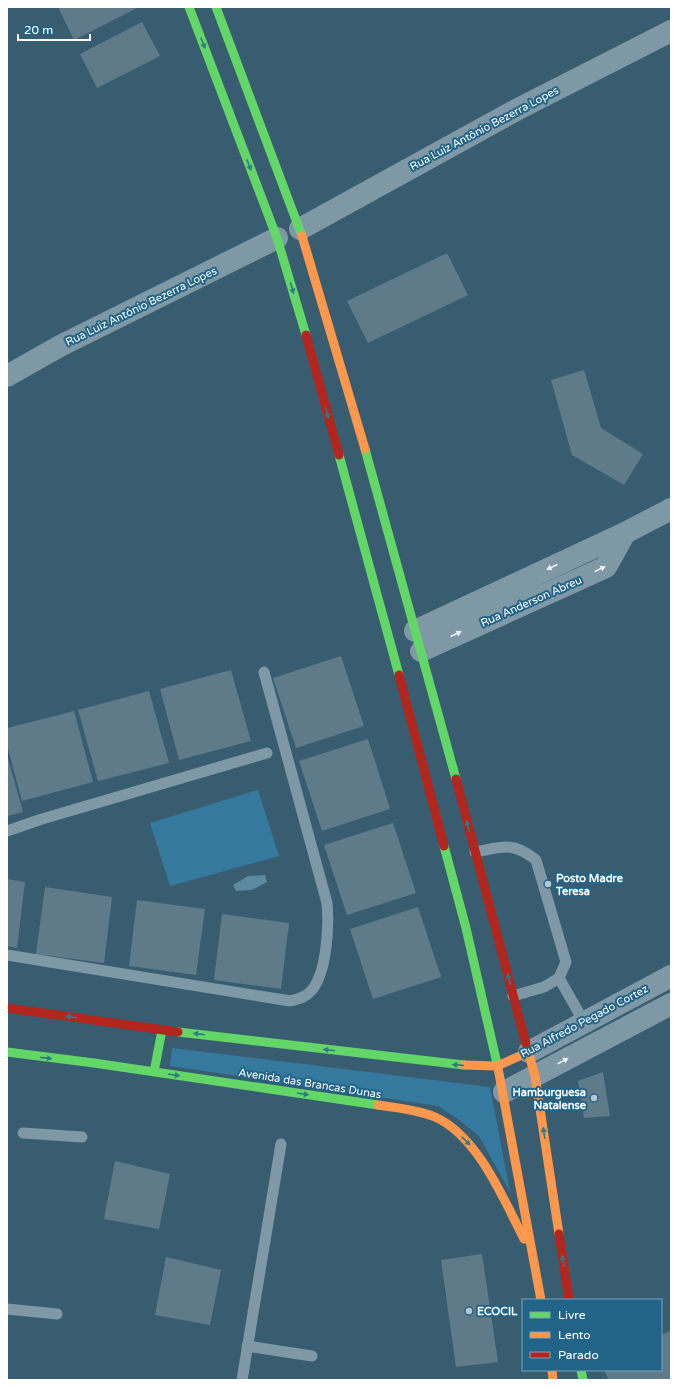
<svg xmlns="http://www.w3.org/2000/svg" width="678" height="1387" font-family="'Varela Round',sans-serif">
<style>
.green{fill:#357a9e}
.water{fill:#5c89a0}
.building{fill:#5f7b8a}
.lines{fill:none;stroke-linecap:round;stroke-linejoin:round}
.lane{stroke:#7f98a6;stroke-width:11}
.street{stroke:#7f98a6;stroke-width:22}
.fast{stroke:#63d668;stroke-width:9}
.slow{stroke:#ff974d;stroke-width:9}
.jam{stroke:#b3261e;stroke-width:9}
.oneway{fill:#2e7b82}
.oneway2{fill:#ecf0f2}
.poi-dot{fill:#b9c6cd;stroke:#216488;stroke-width:1.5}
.labels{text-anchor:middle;stroke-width:4;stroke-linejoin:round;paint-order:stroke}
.street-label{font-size:11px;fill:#fff;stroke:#216488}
.poi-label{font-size:11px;font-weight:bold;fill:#fff;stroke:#216488;text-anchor:start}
</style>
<rect width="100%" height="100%" fill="#385d71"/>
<!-- green -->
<path class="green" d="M258,790L279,856L170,886L150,823Z
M172,1048L490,1087L510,1192L479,1136L458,1119L438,1106L170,1066Z"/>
<!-- water -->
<path class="water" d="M265,875L267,882L252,890L236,891L233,885L248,876Z"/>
<!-- building -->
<path class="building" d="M58,7H139L74,40Z
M142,22L160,56L97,88L80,54Z
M447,253L468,295L368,343L347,301Z
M584,370L601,428L643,454L624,485L572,455L551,380Z
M341,656L364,726L296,748L273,678Z
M231,670L251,741L179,760L160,689Z
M149,691L169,763L98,781L78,710Z
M74,711L93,782L22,801L7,745V728Z
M368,739L390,809L322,831L299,761Z
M7,755L23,812L7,816Z
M393,823L416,893L347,915L324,845Z
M7,879L25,882L17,948L7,946Z
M45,887L112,897L104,963L36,954Z
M137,900L205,909L196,975L129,966Z
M418,907L441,977L373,999L350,929Z
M222,914L289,923L281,989L214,980Z
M603,1072L610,1116L584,1118L578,1081Z
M115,1161L170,1174L159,1229L104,1219Z
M482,1254L498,1362L456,1367L441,1260Z
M166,1257L221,1270L210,1325L155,1315Z
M671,1331V1380H609L604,1370H661V1335Z"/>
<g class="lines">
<!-- lane -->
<path class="lane" d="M7,831L42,819L267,753
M475,852C503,847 512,841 536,860L566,962L559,978L544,987L513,996
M7,955L290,1001C299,999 306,997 312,990C327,971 329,927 327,903L264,672
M559,978L584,1022
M23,1133L82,1137
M7,1309L57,1314
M247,1346L312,1356
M242,1380L281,1144"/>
<!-- street -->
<path class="street" d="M300,229L518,109L671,31
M7,376L60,346L277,238
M415,631L625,533L671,509
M421,651L606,567L625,533
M529,1052L671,976
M504,1092L671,1004"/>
<!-- fast -->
<path class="fast" d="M189,7L277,238L306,335
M216,7L302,236
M365,449L456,779
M339,455L399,675
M444,846L466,928L498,1068
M178,1032L464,1065
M7,1052L94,1063L378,1105
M154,1072L162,1030
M581,1370L583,1380"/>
<!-- slow -->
<path class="slow" d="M302,236L365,449
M526,1044L535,1076L559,1234
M464,1065L497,1066L529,1052
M498,1068L541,1300
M378,1105C393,1107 422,1111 435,1117C478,1136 504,1200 524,1239
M552,1370L553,1380"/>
<!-- jam -->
<path class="jam" d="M306,335L339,455
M399,675L444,846
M456,779L526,1044
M7,1008L178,1032
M559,1234L569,1300"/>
</g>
<!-- one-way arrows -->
<defs><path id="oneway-solid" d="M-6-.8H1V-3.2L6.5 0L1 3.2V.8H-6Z"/></defs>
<g class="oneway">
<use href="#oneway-solid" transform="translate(203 43) rotate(69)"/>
<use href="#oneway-solid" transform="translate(249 165) rotate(69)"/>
<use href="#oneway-solid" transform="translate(292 288) rotate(73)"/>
<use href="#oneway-solid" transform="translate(327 413) rotate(75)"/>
<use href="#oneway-solid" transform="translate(468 826) rotate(-104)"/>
<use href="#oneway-solid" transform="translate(509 979) rotate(-105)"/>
<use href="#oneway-solid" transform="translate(71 1017) rotate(-172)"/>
<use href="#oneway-solid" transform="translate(199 1034) rotate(-173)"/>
<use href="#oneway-solid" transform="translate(329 1050) rotate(-173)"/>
<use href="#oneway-solid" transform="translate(46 1058) rotate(6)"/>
<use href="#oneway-solid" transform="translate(458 1065) rotate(-175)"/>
<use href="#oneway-solid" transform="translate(174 1075) rotate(9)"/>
<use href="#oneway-solid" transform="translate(303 1094) rotate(9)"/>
<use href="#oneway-solid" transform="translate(544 1133) rotate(-99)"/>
<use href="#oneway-solid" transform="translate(466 1141) rotate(44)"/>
<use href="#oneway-solid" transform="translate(563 1261) rotate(-99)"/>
</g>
<g class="oneway2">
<use href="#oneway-solid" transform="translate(552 567) rotate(155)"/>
<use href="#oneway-solid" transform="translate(600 569) rotate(-26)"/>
<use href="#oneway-solid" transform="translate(456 634) rotate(-24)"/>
<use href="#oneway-solid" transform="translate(563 1061) rotate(-28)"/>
</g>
<!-- markers -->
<g class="poi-dot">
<circle cx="548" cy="884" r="4"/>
<circle cx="594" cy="1098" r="4"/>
<circle cx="469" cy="1311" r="4"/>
</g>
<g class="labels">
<!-- street labels -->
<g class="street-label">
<text transform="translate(484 128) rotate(-28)" y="4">Rua Luiz Antônio Bezerra Lopes</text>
<text transform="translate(141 306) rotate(-26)" y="4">Rua Luiz Antônio Bezerra Lopes</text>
<text transform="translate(531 601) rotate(-24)" y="4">Rua Anderson Abreu</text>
<text transform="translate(584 1021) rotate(-28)" y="4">Rua Alfredo Pegado Cortez</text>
<text transform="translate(310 1083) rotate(9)" y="4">Avenida das Brancas Dunas</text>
</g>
<!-- poi labels -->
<g class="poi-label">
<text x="556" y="882">Posto Madre<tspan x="556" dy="13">Teresa</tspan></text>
<text x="586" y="1096" text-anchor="end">Hamburguesa<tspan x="586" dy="13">Natalense</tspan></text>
<text x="477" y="1315">ECOCIL</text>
</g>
</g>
<!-- border -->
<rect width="678" height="1387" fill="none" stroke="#ffffff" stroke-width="16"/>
<!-- legend -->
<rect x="522" y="1299" width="140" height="72" fill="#216488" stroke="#7aa2b8"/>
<rect x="530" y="1312" width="20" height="6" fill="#63d668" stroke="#7aa2b8"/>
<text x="558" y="1319" font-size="12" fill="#ffffff">Livre</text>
<rect x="530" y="1332" width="20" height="6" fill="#ff974d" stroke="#7aa2b8"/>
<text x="558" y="1339" font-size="12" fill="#ffffff">Lento</text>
<rect x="530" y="1352" width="20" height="6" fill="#b3261e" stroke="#7aa2b8"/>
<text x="558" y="1359" font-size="12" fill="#ffffff">Parado</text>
<!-- scale -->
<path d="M18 34v6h72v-6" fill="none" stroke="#ffffff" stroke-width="2"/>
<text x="24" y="34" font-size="12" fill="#ffffff" stroke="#216488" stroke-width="3" paint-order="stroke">20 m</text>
</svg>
